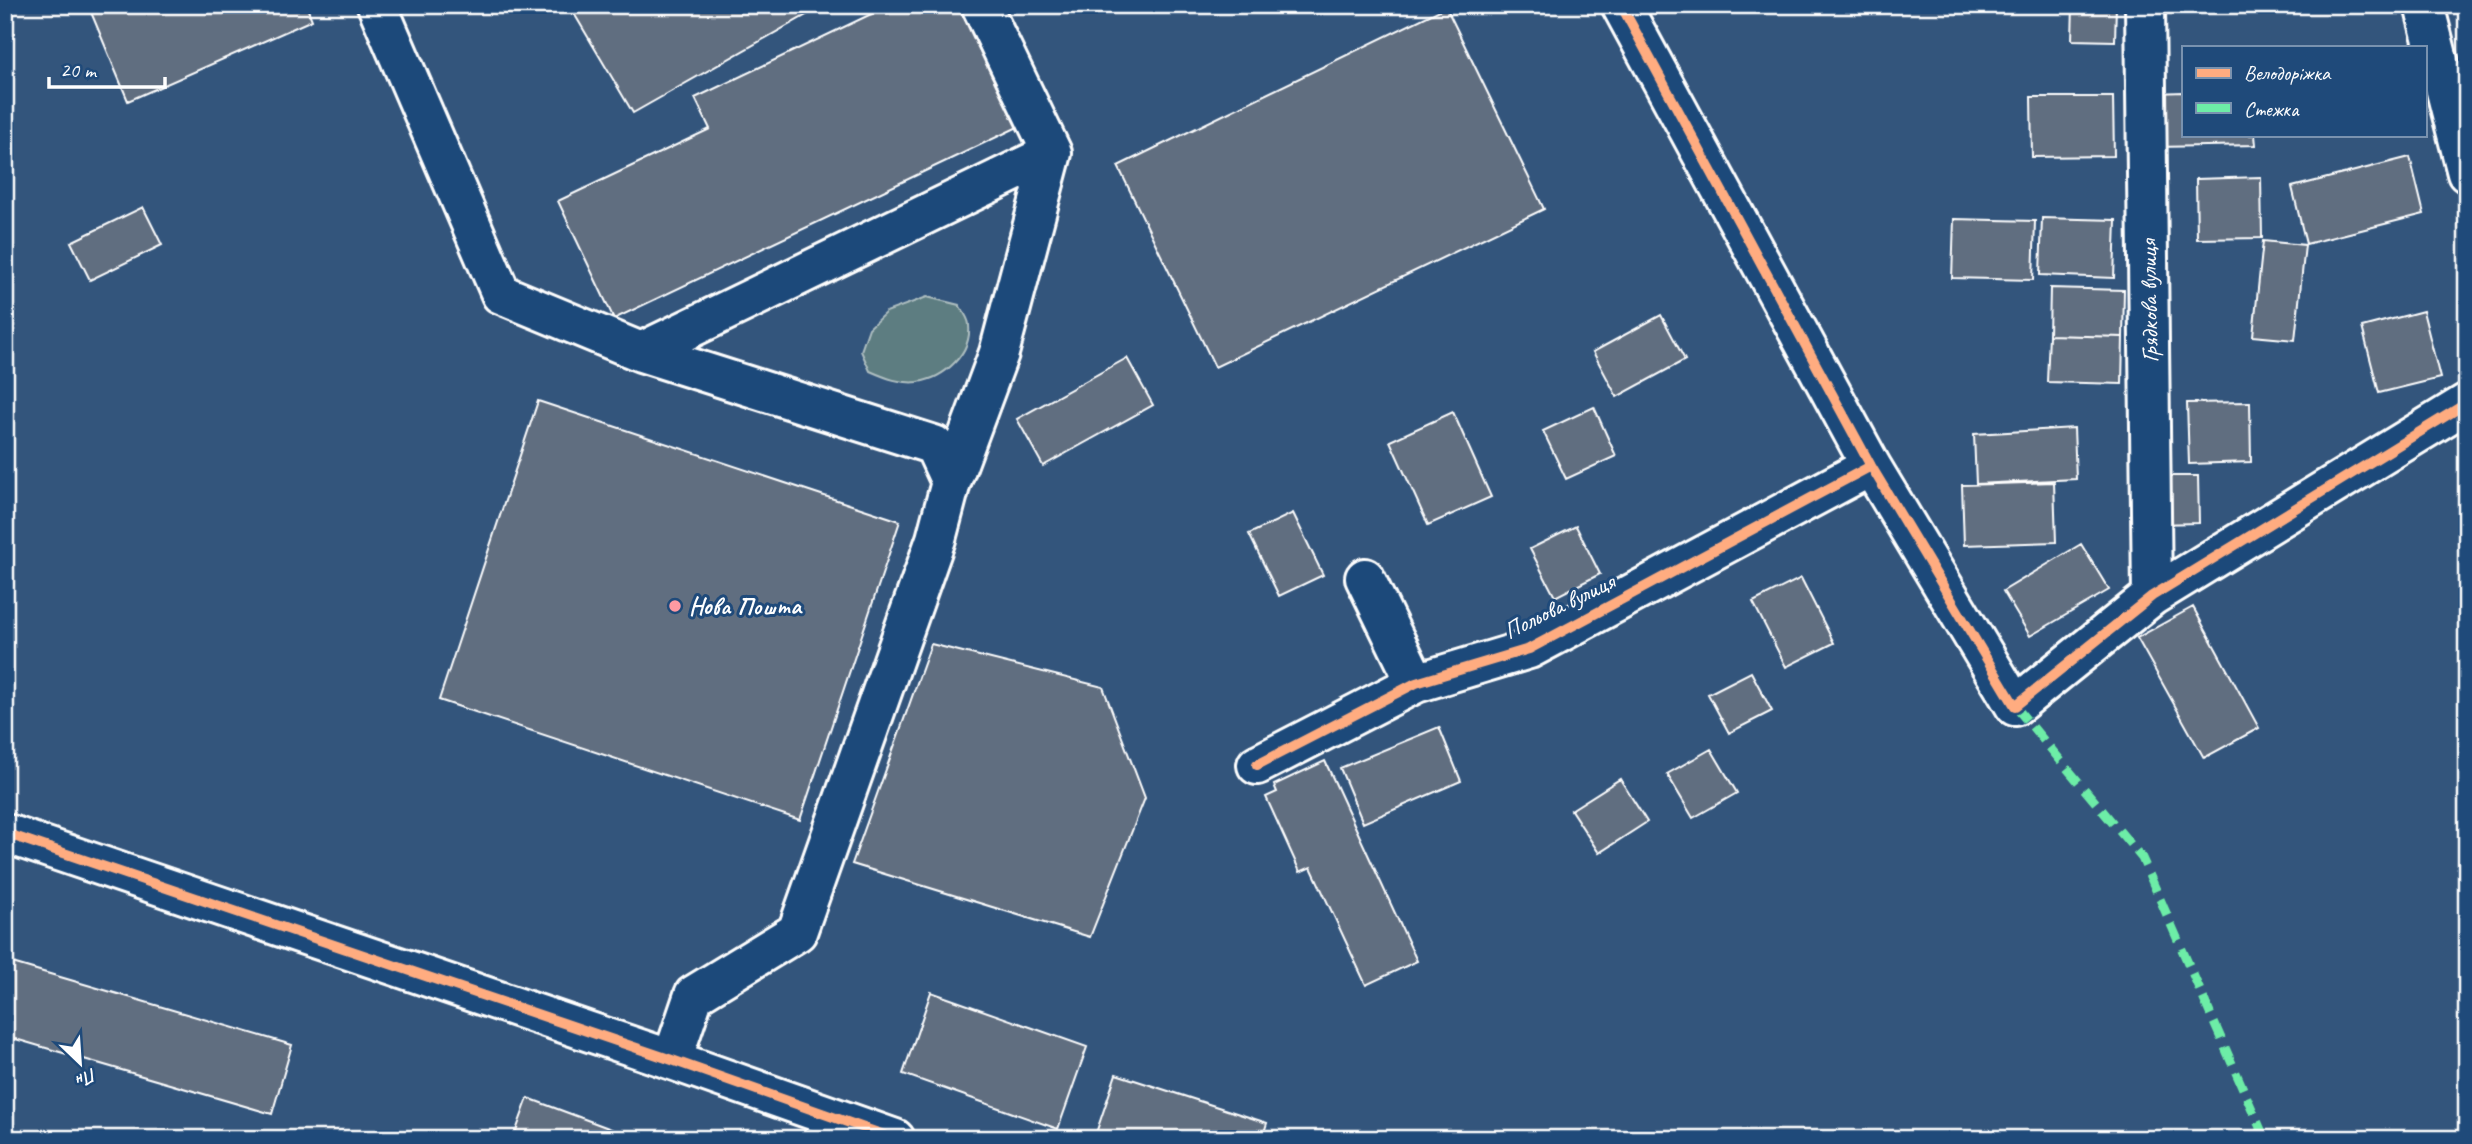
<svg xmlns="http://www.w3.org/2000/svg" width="2472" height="1144" font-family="Caveat,sans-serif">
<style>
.green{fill:#5d7d81;stroke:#aebec0;stroke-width:2}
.building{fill:#616e80;stroke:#fff;stroke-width:2}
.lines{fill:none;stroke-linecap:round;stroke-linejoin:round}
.minor-casing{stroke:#fff;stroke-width:44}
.minor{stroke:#1f4a7a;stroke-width:38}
.quiet{stroke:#6deda7;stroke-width:9;stroke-dasharray:18 9;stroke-linecap:butt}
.cycleway-casing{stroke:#1f4a7a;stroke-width:15}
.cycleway{stroke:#ffac80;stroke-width:10}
.poi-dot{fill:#ff9aa2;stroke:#1f4a7a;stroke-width:2.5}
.labels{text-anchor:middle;stroke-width:6;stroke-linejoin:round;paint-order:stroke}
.street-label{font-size:24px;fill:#fff;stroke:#1f4a7a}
.poi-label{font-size:24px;font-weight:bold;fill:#fff;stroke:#1f4a7a;text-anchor:start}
</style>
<rect width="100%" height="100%" fill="#33557c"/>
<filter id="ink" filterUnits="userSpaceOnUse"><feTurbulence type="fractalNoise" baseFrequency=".0143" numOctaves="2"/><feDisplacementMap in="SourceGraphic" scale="14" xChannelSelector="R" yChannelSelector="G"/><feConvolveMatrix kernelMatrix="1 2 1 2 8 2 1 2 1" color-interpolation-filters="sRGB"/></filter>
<g filter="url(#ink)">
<!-- green -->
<path class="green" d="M927,297L959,305C963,311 969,319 969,325C972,353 945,378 918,382C901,384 886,378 870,371L861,351L869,328L886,312Z"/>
<!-- building -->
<path class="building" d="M88,5H306L312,20L128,101Z
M569,5H824L633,113Z
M890,5H963L1020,126L614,319L558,201L710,129L695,98Z
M2073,5H2116L2115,41L2072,40Z
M1446,7L1544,209L1215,367L1118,166Z
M2183,92V135H2255L2256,145L2157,147L2156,93Z
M2031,97H2113L2114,156L2032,157Z
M2410,157L2424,214L2306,244L2292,187Z
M2261,177L2262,238L2197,239L2196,179Z
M143,207L162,245L90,280L71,242Z
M2042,218L2116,220L2114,278L2040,275Z
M1954,219L2035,221L2033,280L1952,278Z
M2263,241L2305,245L2295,340L2253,336Z
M2050,288L2124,290L2123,337L2049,335Z
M2423,311L2440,378L2379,393L2362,327Z
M1661,315L1685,360L1617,397L1593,352Z
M2049,335L2123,337L2122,384L2047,382Z
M1127,358L1153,405L1043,466L1017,419Z
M538,401L900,521L800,820L439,700Z
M2250,402L2251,462L2189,464L2187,403Z
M1594,407L1616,456L1566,479L1543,431Z
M1453,412L1491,497L1428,525L1390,441Z
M2074,428L2076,479L1976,484L1974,434Z
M2156,476H2198L2199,523L2157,524Z
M2054,482L2056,542L1964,545L1962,485Z
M1293,513L1323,575L1279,596L1249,534Z
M1576,526L1600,574L1555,597L1530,549Z
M2081,544L2109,590L2030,636L2003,591Z
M1801,578L1834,643L1786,667L1753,602Z
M2193,607L2259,728L2204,758L2137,638Z
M931,644L1103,687L1145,798L1090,937L852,864Z
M1751,672L1772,711L1729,733L1708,694Z
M1439,727L1461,781L1363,823L1340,768Z
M1711,749L1737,793L1693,818L1667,774Z
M1325,761L1417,961L1366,985L1311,867L1300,872L1266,797L1277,792L1274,785Z
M1620,779L1647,822L1599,853L1571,810Z
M9,962L292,1045L272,1114L5,1036V974Z
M931,992L1087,1047L1058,1129L903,1074Z
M1116,1074L1267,1123L1262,1139H1094Z
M528,1098L638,1139H513Z"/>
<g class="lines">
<!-- minor casing -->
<g class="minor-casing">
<path id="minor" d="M377,5L501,294L641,352L934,445L951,482L936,539L797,932L694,995L672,1060
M1621,5L1871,466L2015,706L2152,596L2467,403
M2145,5L2152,596
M2424,5L2467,173
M641,352L1052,153
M951,482L999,353L1052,153L981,5
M1365,578L1416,683
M1257,765L1416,683L1529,649L1871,466
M5,833L672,1060L895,1139"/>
</g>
<!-- minor -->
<use href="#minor" class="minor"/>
<!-- quiet -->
<path class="quiet" d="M2015,706L2142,858L2265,1139"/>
<!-- cycleway casing -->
<g class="cycleway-casing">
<path id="cycleway" d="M1621,5L1871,466L2015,706L2152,596L2467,403
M1257,765L1416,683L1529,649L1871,466
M5,833L672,1060L895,1139"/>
</g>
<!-- cycleway -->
<use href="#cycleway" class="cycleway"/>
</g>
</g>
<!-- markers -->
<circle class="poi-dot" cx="675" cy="606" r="7"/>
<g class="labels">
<!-- street labels -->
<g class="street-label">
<text transform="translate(2149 301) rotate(-91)" y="8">Грядкова вулиця</text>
<text transform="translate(1559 606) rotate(-26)" y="8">Польова вулиця</text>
</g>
<!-- poi labels -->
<g class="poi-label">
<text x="689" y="614">Нова Пошта</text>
</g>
</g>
<!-- margin -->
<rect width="2472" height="1144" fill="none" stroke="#1f4a7a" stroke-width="28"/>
<rect x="14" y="14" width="2444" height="1116" fill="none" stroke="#fff" stroke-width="2.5" filter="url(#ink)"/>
<!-- legend -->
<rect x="2182" y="46" width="245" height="91" fill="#1f4a7a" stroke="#7992af" stroke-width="2"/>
<rect x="2196" y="68" width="35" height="10" fill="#ffac80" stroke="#7992af" stroke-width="2"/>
<text x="2244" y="80" font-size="21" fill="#ffffff">Велодоріжка</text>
<rect x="2196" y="103" width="35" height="10" fill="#6deda7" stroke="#7992af" stroke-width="2"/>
<text x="2244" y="116" font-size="21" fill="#ffffff">Стежка</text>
<!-- north arrow -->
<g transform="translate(80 1063) rotate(155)" stroke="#1f4a7a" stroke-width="5" paint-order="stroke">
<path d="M0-5L12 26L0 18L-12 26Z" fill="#ffffff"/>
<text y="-10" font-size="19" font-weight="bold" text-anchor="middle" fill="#ffffff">Пн</text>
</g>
<!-- scale -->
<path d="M49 77v10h116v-10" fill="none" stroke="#ffffff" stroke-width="3.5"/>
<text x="60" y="77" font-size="21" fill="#ffffff" stroke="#1f4a7a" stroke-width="5" paint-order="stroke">20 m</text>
</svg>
